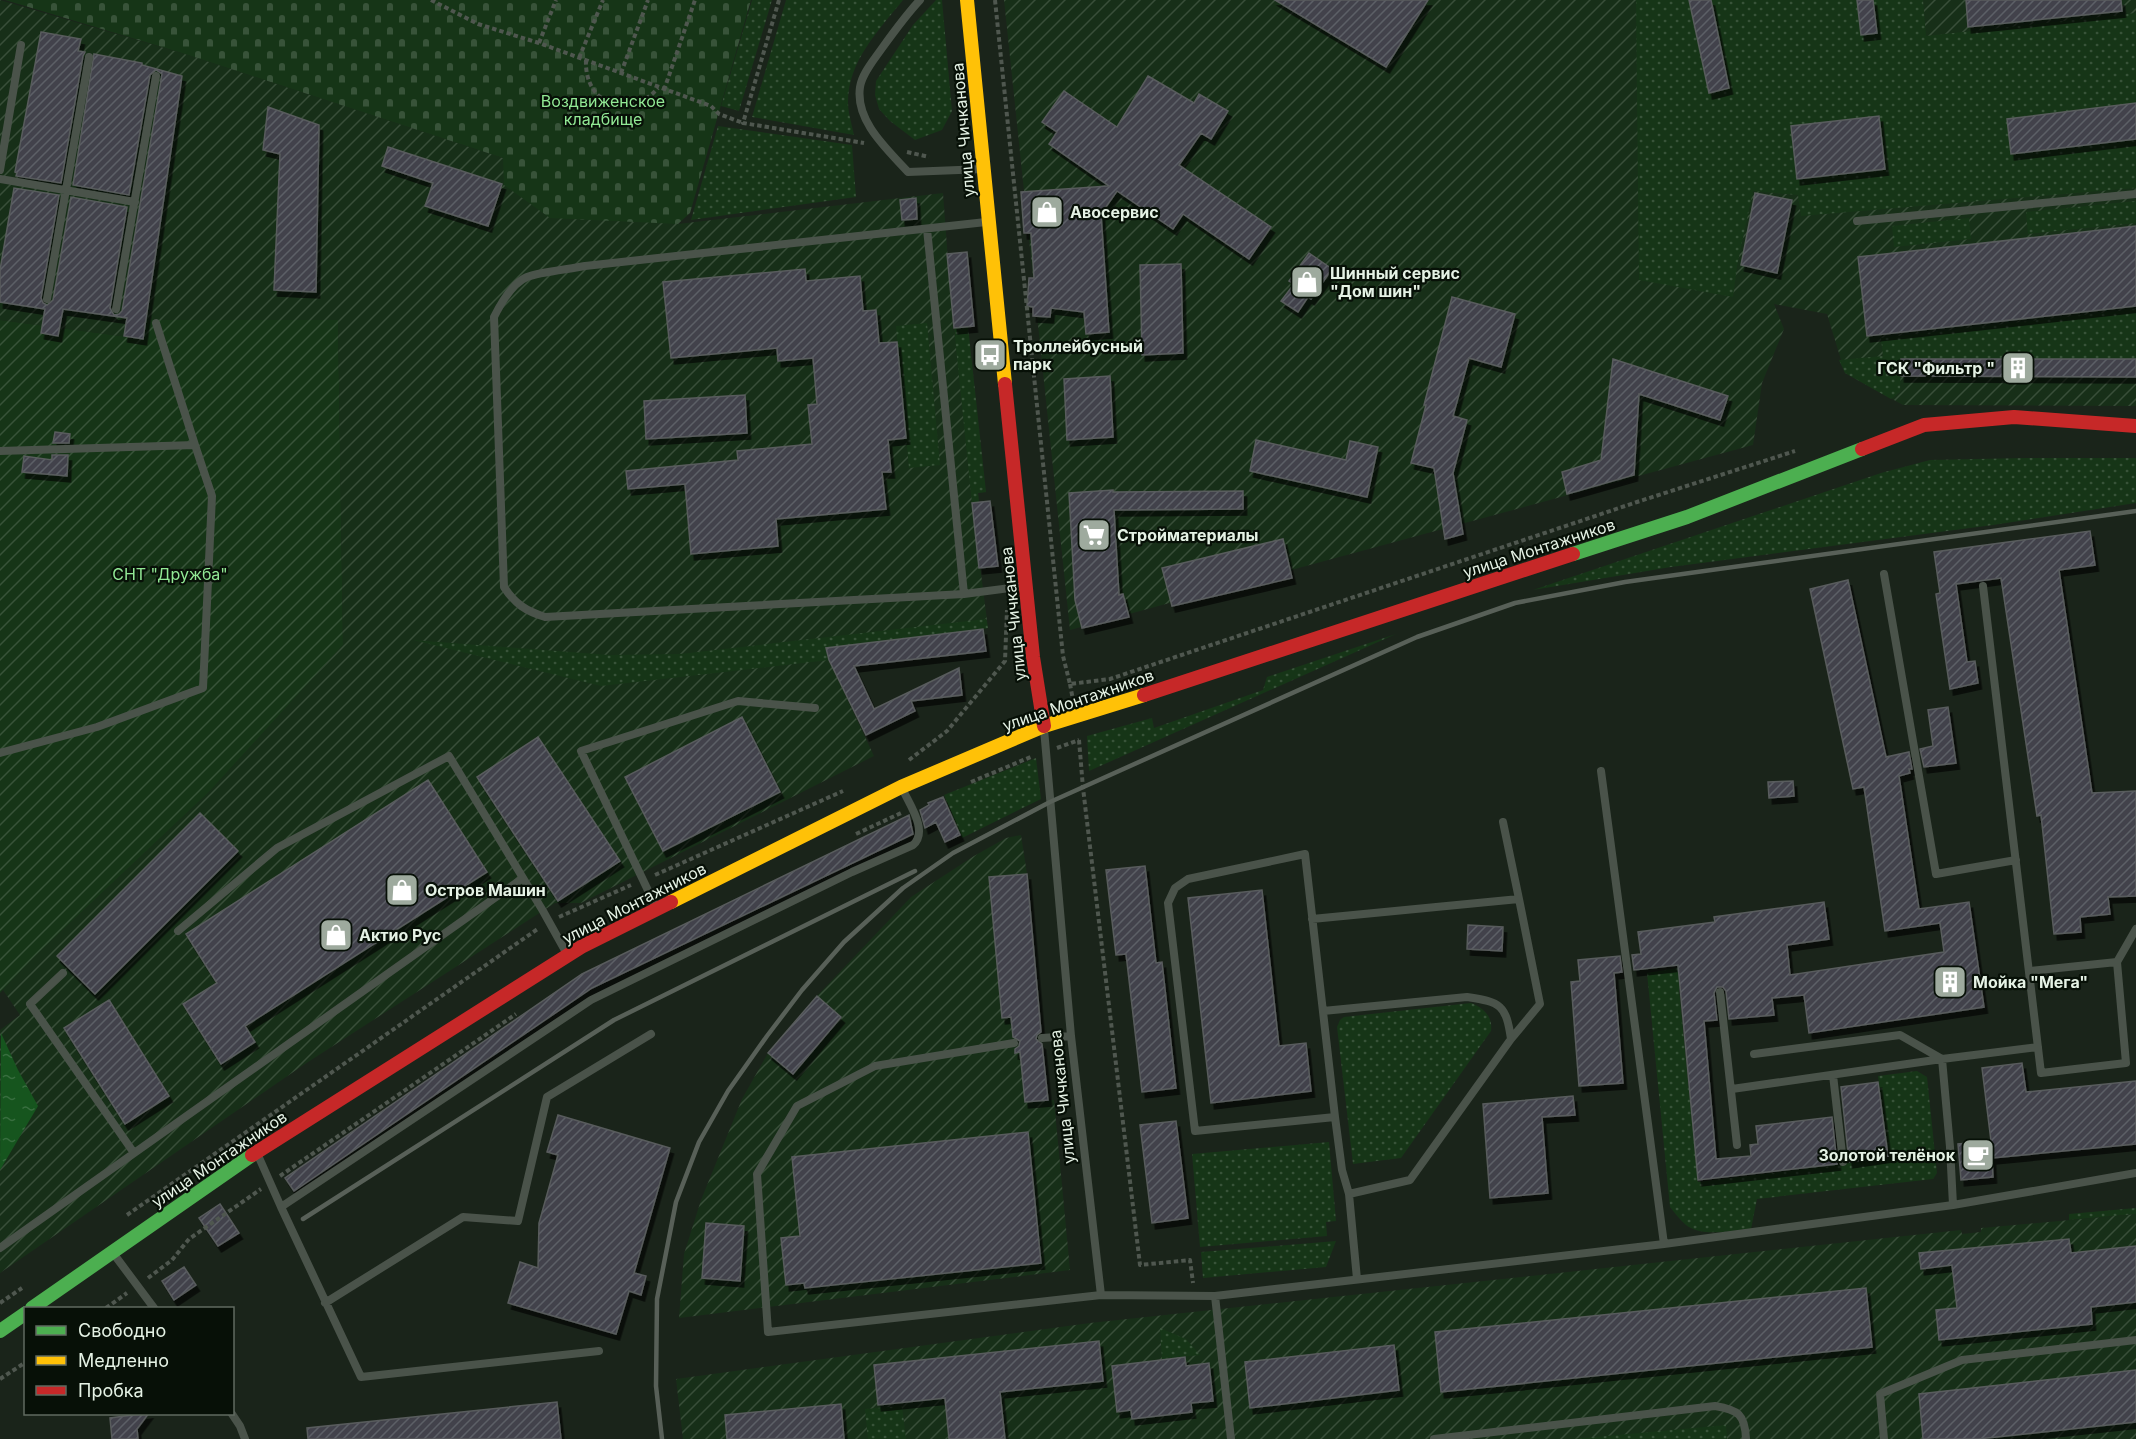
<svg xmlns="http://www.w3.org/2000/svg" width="2136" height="1439" font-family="Inter,sans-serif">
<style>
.industrial{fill:url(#industrial-furrows)}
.grass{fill:url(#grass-dots)}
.cemetery{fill:url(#cemetery-stones)}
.garden{fill:url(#garden-furrows)}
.water{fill:url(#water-ripples)}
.building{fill:url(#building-hatch);stroke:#595c5d;stroke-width:1.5;filter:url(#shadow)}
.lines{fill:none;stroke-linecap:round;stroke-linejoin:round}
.path{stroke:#4f574f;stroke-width:4;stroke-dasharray:4.5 3;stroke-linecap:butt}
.lane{stroke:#4a534a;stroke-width:8}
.fast{stroke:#4caf50;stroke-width:14}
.slow{stroke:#ffc107;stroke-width:14}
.jam{stroke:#c62828;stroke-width:14}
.rail{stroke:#586058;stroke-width:4.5}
.labels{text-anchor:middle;stroke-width:4.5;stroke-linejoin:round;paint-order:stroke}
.park-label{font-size:16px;fill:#92e995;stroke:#071007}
.street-label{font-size:16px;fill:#e5f2e5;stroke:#071007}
.poi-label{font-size:16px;font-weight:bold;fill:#e5f2e5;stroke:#071007;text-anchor:start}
</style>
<defs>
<pattern id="industrial-furrows" width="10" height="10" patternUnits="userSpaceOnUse" patternTransform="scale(1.5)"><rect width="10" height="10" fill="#172f18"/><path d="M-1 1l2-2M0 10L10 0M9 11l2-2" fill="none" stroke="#394e39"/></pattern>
<pattern id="grass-dots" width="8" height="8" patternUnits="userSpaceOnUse" patternTransform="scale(1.5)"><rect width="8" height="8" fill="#163517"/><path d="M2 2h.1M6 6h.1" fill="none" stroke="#385339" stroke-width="1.8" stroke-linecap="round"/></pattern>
<pattern id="cemetery-stones" width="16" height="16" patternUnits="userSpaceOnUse" patternTransform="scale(1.5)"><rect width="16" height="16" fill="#163517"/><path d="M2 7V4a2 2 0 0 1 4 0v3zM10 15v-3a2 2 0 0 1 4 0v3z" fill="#385339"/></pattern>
<pattern id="garden-furrows" width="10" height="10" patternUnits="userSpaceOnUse" patternTransform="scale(1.5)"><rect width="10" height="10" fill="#163517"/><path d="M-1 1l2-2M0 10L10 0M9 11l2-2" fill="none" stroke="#385339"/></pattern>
<pattern id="water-ripples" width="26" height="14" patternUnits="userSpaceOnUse" patternTransform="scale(1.5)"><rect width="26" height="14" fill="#16551e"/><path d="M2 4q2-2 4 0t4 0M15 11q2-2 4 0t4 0" fill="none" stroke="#386e3f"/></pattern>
<pattern id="building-hatch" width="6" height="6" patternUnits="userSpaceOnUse" patternTransform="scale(1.5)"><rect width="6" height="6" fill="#42434c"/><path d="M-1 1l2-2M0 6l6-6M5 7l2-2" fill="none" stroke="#5d5f66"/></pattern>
<filter id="shadow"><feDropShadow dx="3.5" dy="6" stdDeviation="0" flood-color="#0009"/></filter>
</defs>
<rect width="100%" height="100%" fill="#1a241a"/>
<!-- industrial -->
<path class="industrial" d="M0,0L185,54L503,158L678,224L943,193L953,327L986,492L978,493L979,502L972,503L988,628L826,648L829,660L874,756L581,903H555L305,1064L0,1273V1030L20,1015L3,990L34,957L209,792L343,645L338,320H146L143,339L0,320Z
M1004,0H2136V406L1903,405L1845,373L1827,314L1774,304L1784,329L1762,383L1753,445L1070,630Z
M1021,835L1027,874L1047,1100H1054L1070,1270L679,1318L684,1254L701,1200L742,1099L768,1053L817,996L911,897L974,856L1006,838Z
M2136,1214V1439H683L676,1379L1090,1323L1961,1230L1962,1234L1981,1232V1228Z"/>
<!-- grass -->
<path class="grass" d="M752,0H772L739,111L721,106Z
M786,0H903C879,30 848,61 848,102C848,113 852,125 854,135L752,117Z
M936,0H942L952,111L942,130L915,140L890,121L879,109L875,95L876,81L913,25Z
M1636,0H1923L1926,36L2136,13V188L1801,216L1798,195L1753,191L1737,266L1733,297L1639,280Z
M718,126L852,145L856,197L691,220Z
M2136,201V223L2028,234L2026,212Z
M1969,218L1971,239L1894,247L1892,226Z
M2136,309V359H1901L1900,392L1891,399L1845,373L1839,360L1883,356L1881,338Z
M927,323L940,465L909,468L896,326Z
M968,326L986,492L978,493L979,502L972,503L954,328Z
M2025,458H2136V503L1993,525L1671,567L1533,590L1881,473L1930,460Z
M986,619L988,628L983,629L826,648L829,660L601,686L413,640L609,655L680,654Z
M1396,634L1089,771L1087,736L1152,718L1154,728L1263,690L1267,677Z
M1036,758L1041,799L962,838L944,795Z
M1726,960L1729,983L1679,989L1698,1182L1889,1158L1878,1076L1917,1071L1927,1077L1937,1173L1933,1179L1757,1199L1751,1229C1731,1230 1703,1238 1686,1225C1680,1220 1675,1213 1670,1207L1647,973Z
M1471,1003C1484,1008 1493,1017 1491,1031L1401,1158L1353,1164L1337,1027L1340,1020L1344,1017Z
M1329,1142L1336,1221L1326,1222L1327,1236L1200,1247L1192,1154Z
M2136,1208V1214L2069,1220V1214Z
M1336,1241L1326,1267L1203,1278L1201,1252Z
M1160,1328L1186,1339L1200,1355L1162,1359Z
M902,1406L906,1439H868L865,1409Z
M1726,1425L1727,1439H1574Z"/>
<!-- cemetery -->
<path class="cemetery" d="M5,0H751L690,213L678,224L550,218L504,185L503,158L185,54Z"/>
<!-- garden -->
<path class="garden" d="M0,320L143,339L146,320H338L343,645L209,792L34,957L0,993Z"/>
<!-- water -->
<path class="water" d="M1,1033L18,1070L38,1106L0,1170Z"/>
<!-- building -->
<path class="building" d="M1275,0H1428L1386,67Z
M1689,0H1711L1729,88L1709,93Z
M1857,0H1873L1877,33L1861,35Z
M1966,0H2121L2122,11L1968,27Z
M41,32L81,39L78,51L85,52L83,56L61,183L16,176L17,173L15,172Z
M94,54L142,63V65L182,76L143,339L124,336L127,318L63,309L58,336L41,333L45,309L0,302V270L14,188L59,195L41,298L43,303L47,305L53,300L71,197L127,207L110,308L114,315L119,314L122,311L162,74L156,70L150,75L129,195L73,185Z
M1148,76L1194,103L1199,94L1228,111L1211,139L1201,133L1179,165L1271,227L1249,259L1183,214L1173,229L1117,191L1101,214L1109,332L1086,334L1084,312L1051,308L1050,317L1033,316V307L1027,306L1029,278H1034L1031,233H1024L1021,192L1109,186L1049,144L1057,132L1042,122L1064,91L1117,127Z
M2136,103V139L2011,154L2007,119Z
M268,107L319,125L316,292L274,290L280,154L263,150Z
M1879,116L1885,169L1797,179L1791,126Z
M388,147L502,184L488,226L425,206L433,183L382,166Z
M1755,193L1792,200L1777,273L1741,265Z
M916,198L917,219L902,220L900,200Z
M2136,226V306L1867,336L1858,257Z
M967,252L974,326L954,328L947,254Z
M1309,253L1332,269L1311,299L1308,297L1298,312L1281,301L1294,284L1289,281Z
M1181,264L1183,353L1142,355L1140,265Z
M805,269L806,281L860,276L863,311L876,310L879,343L897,342L906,438L888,440L891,472H882L886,509L776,519L778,546L691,554L685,484L628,489L626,471L738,460L737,451L812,444L808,405L817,404L813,358L778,361L777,348L671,358L663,282Z
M1452,297L1515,314L1501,367L1469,358L1453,416L1467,420L1453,473L1463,534L1445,539L1434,468L1411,463L1426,405H1424Z
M1613,359L1728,396L1720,420L1639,394L1634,475L1567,494L1562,472L1601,460Z
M1901,359H2136V377L1901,376Z
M1110,376L1113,437L1067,440L1064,379Z
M745,395L747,433L646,439L644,401Z
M55,432L70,434L69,443H53Z
M1256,440L1346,460L1350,441L1378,447L1367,497L1250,471Z
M52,455H68L67,476L22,472L24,456L52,460Z
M1113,490V492L1243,491V509L1114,510L1119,595L1123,594L1129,617L1082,628L1075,600L1069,493Z
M990,501L998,566L979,568L972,503Z
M2090,531L2095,565L2059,570L2092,793L2136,791V896L2108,897L2110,914L2080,917L2081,932L2054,934L2041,815L2037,816L2001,578L1956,584L1967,662L1975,661L1978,683L1950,689L1936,594L1940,593L1934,552Z
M1283,539L1292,578L1172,606L1162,568Z
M1848,580L1886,757L1909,752L1912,769H1909L1910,773L1899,776L1919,909L1969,902L1984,1007L1809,1033L1804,995L1772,998L1774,1015L1729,1019L1726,991L1723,987H1717L1714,993L1717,1020L1704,1021L1716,1159L1751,1156L1750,1145L1758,1144L1756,1126L1832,1117L1837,1164L1698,1180L1678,965L1634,970L1632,955L1641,954L1638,932L1715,922L1714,917L1824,902L1829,939L1787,945L1790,975L1944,952L1940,923L1885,931L1864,787L1853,789L1810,589Z
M983,629L986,651L854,666L874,709L959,668L962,695L911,701L915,711L866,735L829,660L826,648Z
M1948,707L1956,763L1924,767L1920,749L1933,746L1928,710Z
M742,717L780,792L663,851L625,777Z
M538,737L620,861L558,901L477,777Z
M428,780L487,872L245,1026L255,1042L221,1064L183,1004L217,983L186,934Z
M1793,781L1794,796L1769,798L1768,782Z
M943,797L960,835L945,842L936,822L925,828L920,810L929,805L928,803Z
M200,813L238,851L95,994L57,956Z
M909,815L913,834L592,988L294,1191L285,1178L582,974Z
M1145,866L1156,963L1162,962L1176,1088L1142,1092L1126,954L1116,955L1106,870Z
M1027,874L1041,1032L1037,1035L1036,1039L1042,1044L1048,1100L1025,1102L1020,1052L1015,1053V1049L1019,1046L1020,1041L1013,1037L1011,1017L1002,1018L989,877Z
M1262,890L1279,1046L1306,1043L1311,1091L1211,1103L1188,898Z
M1468,925L1503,927L1502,951L1467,949Z
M1620,956L1622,972L1614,973L1623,1083L1579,1086L1571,982L1580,981L1578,960Z
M817,996L841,1017L793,1074L768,1053Z
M109,1000L169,1096L125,1124L64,1028Z
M2022,1063L2026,1092L2136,1081V1144L1992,1158L1993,1177L1961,1180L1958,1144L1991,1141L1982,1068Z
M1878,1082L1888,1156L1849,1162L1841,1087Z
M1573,1096L1575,1115L1542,1117L1548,1193L1490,1198L1483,1104Z
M558,1115L670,1148L634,1273L646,1276L641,1295L629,1291L616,1334L508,1303L520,1262L538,1268L539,1223L558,1155L547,1152Z
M1176,1121L1188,1218L1152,1223L1140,1125Z
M1028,1132L1041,1263L805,1288L804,1283L786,1285L781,1238L800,1236L792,1157Z
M220,1204L239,1233L218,1246L199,1218Z
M706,1223L744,1226L740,1281L702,1278Z
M2069,1239L2071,1253L2136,1246V1302L2091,1307L2092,1324L1939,1340L1936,1310L1957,1308L1952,1265L1921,1269L1919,1253Z
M184,1267L196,1285L174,1300L162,1281Z
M1866,1288L1872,1347L1441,1392L1435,1332Z
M1099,1341L1103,1381L1000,1392L1005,1439H949L945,1398L878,1405L874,1365Z
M1394,1345L1399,1390L1250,1408L1245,1362Z
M1185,1357L1186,1366L1209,1363L1213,1401L1191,1403L1192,1412L1132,1419L1131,1410L1117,1412L1112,1366Z
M2136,1370V1422L1978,1439H1923L1919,1394Z
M557,1402L561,1439H308L307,1428Z
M841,1404L844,1439H727L725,1415Z
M149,1413L137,1429L138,1439H112L110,1418Z"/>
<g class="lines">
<!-- path -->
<path class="path" d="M431,0L478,24L539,43L711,106L719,114L743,123
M779,0L743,123L864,143
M995,0L1063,656L1070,684L1110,679L1637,502L1795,451
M539,43L556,0
M579,58L603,0
M586,60C584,105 630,121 658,88
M621,73L648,0
M664,90L695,0
M907,152L929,157
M1070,684L1073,700
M1079,740L1083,788L1140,1265L1190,1260L1193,1283
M1057,748L1079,740
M909,760L947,731L1005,661L1007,610
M971,782L1033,756
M856,834L901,813
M655,875L843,791
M559,917L631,885
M280,1176L516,1014
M127,1215L539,928
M148,1278L172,1260L189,1239L261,1189
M0,1303L22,1288
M106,1308L127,1293
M0,1379L26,1362"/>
<!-- lane -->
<path class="lane" d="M920,0C905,16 893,33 880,51C873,61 862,74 860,87C855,121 887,149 908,172L984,169
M0,170L21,45
M0,179L135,202
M1857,221L2136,194
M986,222L585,266C571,269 539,272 527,277C512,283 501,303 494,317L504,587C515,604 526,611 545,617L964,594L1026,586
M927,229L964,594
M47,299L89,57
M116,309L156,76
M0,451L195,445L156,323
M1884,574L1936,874L2016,860
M1983,586L2041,1073L2126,1063L2117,962L2136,929
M1044,729L1071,1036L1101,1295
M0,753L97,727L203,688L212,496L195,445
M1601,771L1664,1244
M1503,822L1519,899
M656,907L581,751L738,701L815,708
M1312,919L1519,899L1540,1004L1511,1039
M178,931L277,848L449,756L543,911L567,954
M2030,971L2117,962
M63,973L30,1004L134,1153
M1720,992L1737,1145
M1323,1011L1467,997C1501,1002 1506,1005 1511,1039L1410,1180L1349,1194
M1042,1038L1071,1036
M1014,1043L875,1066L797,1106L757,1174L768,1332L1101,1295L1215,1296L1664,1244L1953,1205L2136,1173
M1833,1075L1843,1162
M1732,1089L1942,1059L1900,1035L1754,1054
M1335,1117L1195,1131L1168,903L1175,888L1188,879L1305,854L1335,1117L1342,1170L1349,1194L1357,1279
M257,1153L281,1207L591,1000L852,872L913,845C929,831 909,804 902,788
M1953,1205L1950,1147L1942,1059L2038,1047
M281,1207L361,1377L599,1351
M0,1248L523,878
M113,1253L154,1308
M1215,1296L1231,1439
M325,1303L463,1217L518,1221L547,1097L651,1034
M232,1414L240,1426L245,1439
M1434,1439L1715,1406C1738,1410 1745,1414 1746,1439
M1884,1439L1880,1394L1962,1360L2136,1340"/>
<!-- fast -->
<path class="fast" d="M1573,554L1687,517L1862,449
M32,1308L252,1155
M0,1331L26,1313"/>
<!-- slow -->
<path class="slow" d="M967,0L1005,384
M671,902L901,787L1044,726L1144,695"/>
<!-- jam -->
<path class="jam" d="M1005,384L1033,657L1044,726
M1862,449L1924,425L2014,417L2136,426
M1144,695L1573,554
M252,1155L581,947L671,902"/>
<!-- rail -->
<path class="rail" d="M303,1219L614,1020L915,871
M662,1439L656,1386L657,1299L676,1202L699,1142L728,1091L767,1036L802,990L844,942L903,888L953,853L1050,802L1417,637L1515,603L1625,582L2136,511"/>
</g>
<!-- icons -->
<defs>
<g id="shop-square" transform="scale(1.725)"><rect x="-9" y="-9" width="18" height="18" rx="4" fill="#9eaa9e" stroke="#071007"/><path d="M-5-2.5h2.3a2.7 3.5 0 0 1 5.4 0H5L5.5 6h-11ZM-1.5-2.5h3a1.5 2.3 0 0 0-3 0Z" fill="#fff"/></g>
<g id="bus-square" transform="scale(1.725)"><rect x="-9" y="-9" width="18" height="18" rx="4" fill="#9eaa9e" stroke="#071007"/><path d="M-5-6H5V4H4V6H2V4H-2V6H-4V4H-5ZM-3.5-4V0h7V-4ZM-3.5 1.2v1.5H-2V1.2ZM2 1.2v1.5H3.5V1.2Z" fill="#fff"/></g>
<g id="building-square" transform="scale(1.725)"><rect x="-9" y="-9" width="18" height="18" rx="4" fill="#9eaa9e" stroke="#071007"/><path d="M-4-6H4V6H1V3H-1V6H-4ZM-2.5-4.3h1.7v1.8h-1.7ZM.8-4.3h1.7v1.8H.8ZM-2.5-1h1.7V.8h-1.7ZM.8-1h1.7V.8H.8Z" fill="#fff"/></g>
<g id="supermarket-square" transform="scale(1.725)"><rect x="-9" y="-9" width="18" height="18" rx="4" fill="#9eaa9e" stroke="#071007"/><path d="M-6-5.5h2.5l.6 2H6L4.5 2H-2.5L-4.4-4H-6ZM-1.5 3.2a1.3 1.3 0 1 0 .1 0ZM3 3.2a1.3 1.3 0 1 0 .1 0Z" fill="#fff"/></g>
<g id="cafe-square" transform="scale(1.725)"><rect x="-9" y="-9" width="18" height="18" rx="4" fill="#9eaa9e" stroke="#071007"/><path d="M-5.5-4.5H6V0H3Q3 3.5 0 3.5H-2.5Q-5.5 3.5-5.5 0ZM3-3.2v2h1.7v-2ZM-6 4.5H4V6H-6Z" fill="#fff"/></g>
</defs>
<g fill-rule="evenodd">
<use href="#shop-square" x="1047" y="212"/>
<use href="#shop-square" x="1307" y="282"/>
<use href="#bus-square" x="990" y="355"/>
<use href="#building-square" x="2018" y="368"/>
<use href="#supermarket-square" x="1094" y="535"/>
<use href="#shop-square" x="402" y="890"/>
<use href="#shop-square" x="336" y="935"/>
<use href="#building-square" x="1950" y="982"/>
<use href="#cafe-square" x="1978" y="1155"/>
</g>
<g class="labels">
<!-- park labels -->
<g class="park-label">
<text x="603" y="107">Воздвиженское<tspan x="603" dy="18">кладбище</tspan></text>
<text x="170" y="580">СНТ "Дружба"</text>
</g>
<!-- street labels -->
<g class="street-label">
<text transform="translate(963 130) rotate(-95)" y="6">улица Чичканова</text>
<text transform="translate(1539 548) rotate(-18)" y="6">улица Монтажников</text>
<text transform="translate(1013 614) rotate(-96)" y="6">улица Чичканова</text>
<text transform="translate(1078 700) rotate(-19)" y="6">улица Монтажников</text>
<text transform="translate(634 903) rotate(-27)" y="6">улица Монтажников</text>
<text transform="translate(1062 1097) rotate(-96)" y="6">улица Чичканова</text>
<text transform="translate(219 1159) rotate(-34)" y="6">улица Монтажников</text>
</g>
<!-- poi labels -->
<g class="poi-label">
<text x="1070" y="218">Авосервис</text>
<text x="1330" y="279">Шинный сервис<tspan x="1330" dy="18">"Дом шин"</tspan></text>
<text x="1013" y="352">Троллейбусный<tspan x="1013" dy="18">парк</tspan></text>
<text x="1995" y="374" text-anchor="end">ГСК "Фильтр "</text>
<text x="1117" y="541">Стройматериалы</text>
<text x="425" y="896">Остров Машин</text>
<text x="359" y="941">Актио Рус</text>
<text x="1973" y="988">Мойка "Мега"</text>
<text x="1955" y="1161" text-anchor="end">Золотой телёнок</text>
</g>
</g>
<!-- legend -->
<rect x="24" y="1307" width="210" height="108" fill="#071007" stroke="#606a60" stroke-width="1.5"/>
<rect x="36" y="1326" width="30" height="9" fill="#4caf50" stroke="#606a60" stroke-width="1.5"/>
<text x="78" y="1337" font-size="18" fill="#e5f2e5">Свободно</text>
<rect x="36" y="1356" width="30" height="9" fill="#ffc107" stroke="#606a60" stroke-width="1.5"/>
<text x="78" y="1367" font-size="18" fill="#e5f2e5">Медленно</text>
<rect x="36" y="1386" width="30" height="9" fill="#c62828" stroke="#606a60" stroke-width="1.5"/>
<text x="78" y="1397" font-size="18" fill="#e5f2e5">Пробка</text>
</svg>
